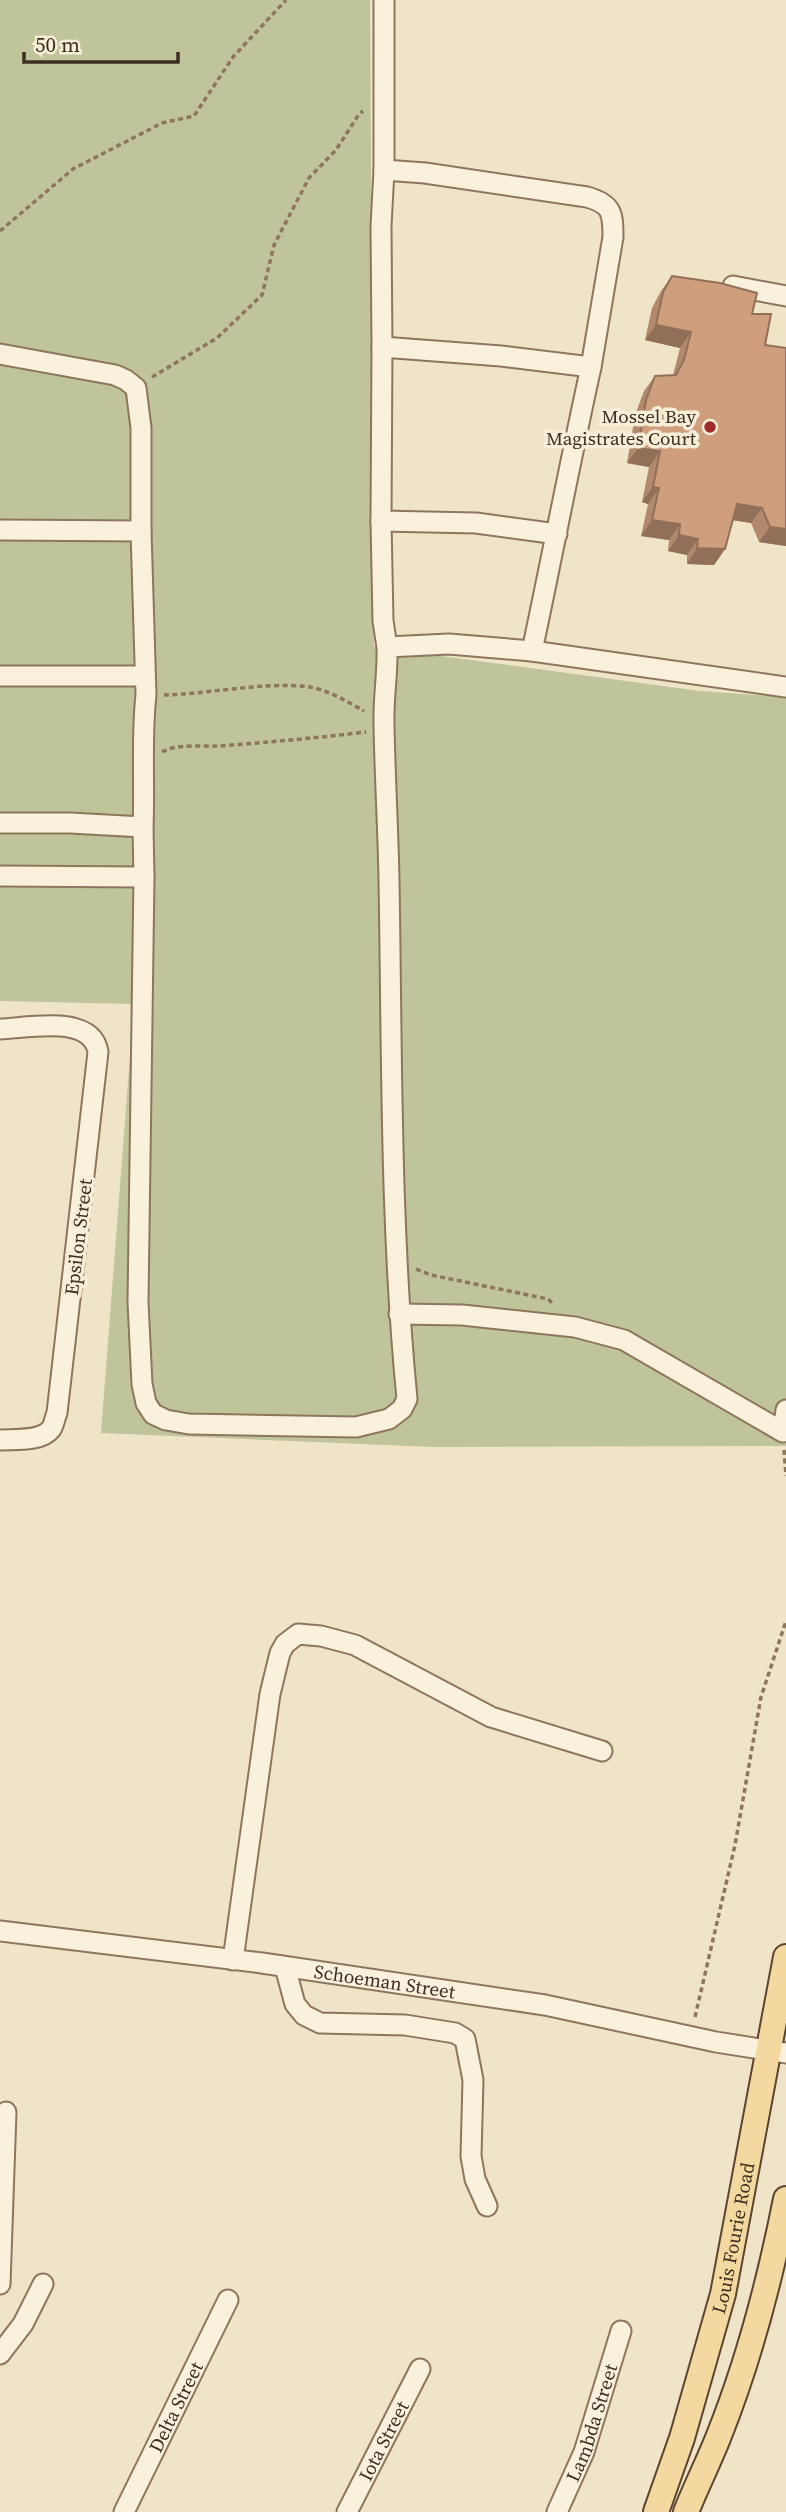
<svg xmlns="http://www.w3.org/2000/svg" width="786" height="2512" font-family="'Source Serif 4',serif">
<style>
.cemetery{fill:#bfc49a}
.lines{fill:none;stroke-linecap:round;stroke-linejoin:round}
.minor-casing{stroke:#8d765c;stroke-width:23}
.major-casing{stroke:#5b4430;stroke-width:28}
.path{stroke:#8d765c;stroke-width:3.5;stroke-dasharray:5 3.5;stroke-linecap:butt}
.minor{stroke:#faf1dc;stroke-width:19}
.major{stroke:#f3d9a0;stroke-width:24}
.wall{fill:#b2896c}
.shaded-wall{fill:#916f58}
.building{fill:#cf9f7d;stroke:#916f58;stroke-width:2}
.poi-dot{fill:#9e2a2b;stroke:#f7eed8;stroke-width:2.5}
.labels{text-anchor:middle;stroke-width:7;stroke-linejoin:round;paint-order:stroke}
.poi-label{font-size:19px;fill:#3d2e20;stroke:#f7eed8;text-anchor:end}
.street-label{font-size:19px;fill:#3d2e20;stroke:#f7eed8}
</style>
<rect width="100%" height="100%" fill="#f0e4c8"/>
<!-- cemetery -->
<path class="cemetery" d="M0,0H370L374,647L700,691L786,697V1446L433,1447L101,1433L134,1004L0,1001Z"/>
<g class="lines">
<!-- minor casing -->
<g class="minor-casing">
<g id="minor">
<path d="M384,0V170"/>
<path d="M733,286L786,296"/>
<path d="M382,347L381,226L384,170L425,173L587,197C612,204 613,213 613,237L591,367"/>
<path d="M0,354L115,375L126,380L136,388L141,428V531L146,695C141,738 145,783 143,827L70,823H0"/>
<path d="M381,521L383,621L387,647"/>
<path d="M0,530L141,531"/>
<path d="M532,651C552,557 570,462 591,367L501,356L382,347L381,521L476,523L557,534"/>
<path d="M0,676H145"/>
<path d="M143,827L144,877L138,1302L142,1384L146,1403L153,1414L166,1420L189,1424L356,1427L389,1419L402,1409L407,1399C390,1226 392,1052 389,880C388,828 385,777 384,726C383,699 388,673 387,647L449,644L532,651L786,687"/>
<path d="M0,876L144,877"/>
<path d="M0,1029C29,1028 92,1014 98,1052L57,1413C55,1417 54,1425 51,1429C41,1442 14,1439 0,1440"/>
<path d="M399,1314L462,1315L575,1327L624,1340L783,1432L786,1410"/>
<path id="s1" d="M0,1931L262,1963L545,2005L716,2042L786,2053"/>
<path d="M233,1960L270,1694L280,1653L285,1644L298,1634L321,1636L355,1645L491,1717L602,1751"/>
<path d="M285,1967L295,2004L304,2015L320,2023L405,2025L455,2033L465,2039L473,2080L471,2156L475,2179L487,2206"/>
<path d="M0,2284L6,2112"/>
<path d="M0,2354L23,2324L43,2284"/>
<path id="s2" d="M124,2512L228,2300"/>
<path id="s3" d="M347,2512L420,2369"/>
<path id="s4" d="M557,2512L584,2452L621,2331"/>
</g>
</g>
<!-- major casing -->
<g class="major-casing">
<g id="major">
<path id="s5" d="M656,2512L682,2438L723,2294L786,1957"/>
<path d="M686,2512C696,2487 708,2463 718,2438C749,2361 770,2280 786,2199"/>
</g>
</g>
<!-- path -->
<path class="path" d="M0,231L73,169L162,123L194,116L233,57L286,0
M152,377L217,338L262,295L274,245L309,178L336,150L359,114L363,111
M164,695C208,694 268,681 310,687C328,690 348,702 364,711
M162,752C179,743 201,747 220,746C269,742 317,738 366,732
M416,1269L431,1275L548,1299L553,1304
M784,1450L786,1476
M695,2017L735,1845L761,1697L786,1621"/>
<!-- minor -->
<use href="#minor" class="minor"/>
<!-- major -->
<use href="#major" class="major"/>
</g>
<!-- wall -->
<path class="wall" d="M672,276L752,314L765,345L786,546L759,542L751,523L733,520L725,549L714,565L687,564V555L668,551L669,540L641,536L648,504L642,502L649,467L627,463L635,415L644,391L655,376L673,375L680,348L645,340L652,308L661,291Z"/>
<!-- shaded-wall -->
<path class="shaded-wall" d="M656,325L691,332L680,348L645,340Z
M638,448L660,451L649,467L627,463Z
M653,487L659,488L648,504L642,502Z
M737,504L762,508L751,523L726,519Z
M652,520L680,524L669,540L641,536Z
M770,527L786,529V546L759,542Z
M679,535L698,539L687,555L668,551Z
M697,548L725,549L714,565L687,564Z"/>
<!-- building -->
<path class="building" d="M672,276L720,283L757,293L752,314H771L765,345L786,348V529L770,527L762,508L737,504L725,549L697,548L698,539L679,535L680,524L652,520L659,488L653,487L660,451L638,448L646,400L655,376L676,375L684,360L691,332L656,325L663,292Z"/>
<!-- markers -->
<circle class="poi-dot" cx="710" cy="427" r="7"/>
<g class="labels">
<!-- poi labels -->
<g class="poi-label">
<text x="696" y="423">Mossel Bay<tspan x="696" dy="22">Magistrates Court</tspan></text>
</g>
<!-- street labels -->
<g class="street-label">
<text transform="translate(78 1237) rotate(-83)" y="7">Epsilon Street</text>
<text dy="7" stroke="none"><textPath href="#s1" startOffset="388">Schoeman Street</textPath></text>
<text dy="7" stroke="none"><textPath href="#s5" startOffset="285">Louis Fourie Road</textPath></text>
<text dy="7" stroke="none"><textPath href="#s2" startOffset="117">Delta Street</textPath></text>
<text dy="7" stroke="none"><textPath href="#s4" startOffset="96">Lambda Street</textPath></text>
<text dy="7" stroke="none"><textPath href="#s3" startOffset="80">Iota Street</textPath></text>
</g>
</g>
<!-- scale -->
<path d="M24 52v10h154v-10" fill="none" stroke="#3d2e20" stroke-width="3.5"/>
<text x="35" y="52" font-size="21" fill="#3d2e20" stroke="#f7eed8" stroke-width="5" paint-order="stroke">50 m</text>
</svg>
